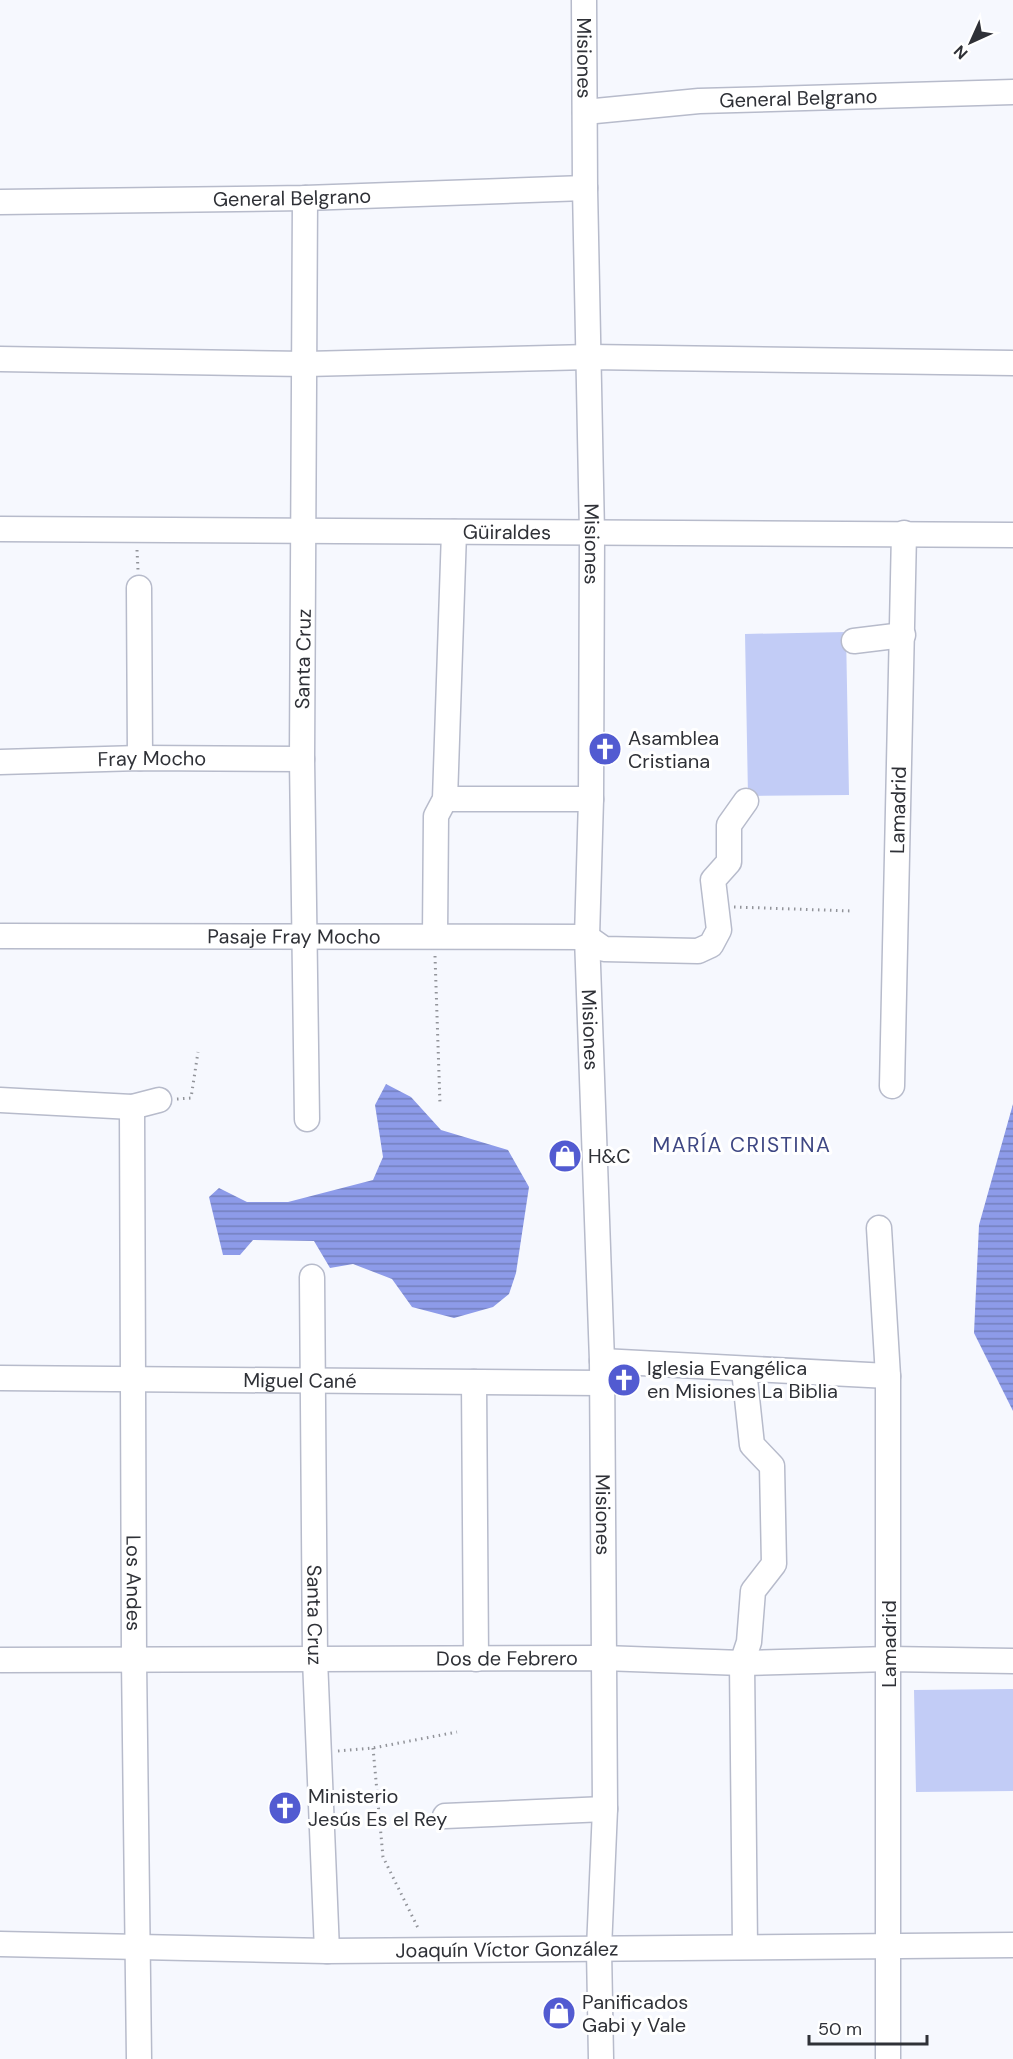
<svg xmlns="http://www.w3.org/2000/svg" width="1013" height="2059" font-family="'DM Sans',sans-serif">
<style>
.green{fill:#c2ccf6}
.water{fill:url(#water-rules)}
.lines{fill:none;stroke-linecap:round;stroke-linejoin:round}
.minor-casing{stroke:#b7bbcb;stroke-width:27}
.path{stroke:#92949a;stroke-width:3;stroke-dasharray:1.5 4.5;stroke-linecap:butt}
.minor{stroke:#fff;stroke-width:24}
.labels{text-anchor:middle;stroke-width:6;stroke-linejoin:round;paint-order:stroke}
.street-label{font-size:20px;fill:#2f3137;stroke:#fff}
.poi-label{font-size:20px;fill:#2f3137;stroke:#fff;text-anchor:start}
.neighbourhood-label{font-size:21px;letter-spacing:1.5px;fill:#3e4783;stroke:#fff}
</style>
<defs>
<pattern id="water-rules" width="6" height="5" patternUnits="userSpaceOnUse" patternTransform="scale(1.5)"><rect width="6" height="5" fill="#8d9be9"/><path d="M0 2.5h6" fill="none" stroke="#747fbe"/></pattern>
</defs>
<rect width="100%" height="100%" fill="#f6f8fe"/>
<!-- green -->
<path class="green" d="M846,632L849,795L748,796L745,634Z
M1013,1689V1791L916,1792L914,1690Z"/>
<!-- water -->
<path class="water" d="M386,1084L411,1097L441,1130L508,1150L529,1187L516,1273L509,1294L493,1307L454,1318L412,1307L392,1279L353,1264L330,1268L314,1241L253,1240L240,1255H223L209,1197L219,1188L247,1202H288L373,1180L383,1157L375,1105Z
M1013,1104V1411L974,1333L979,1225Z"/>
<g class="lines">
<!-- minor casing -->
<g class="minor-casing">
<g id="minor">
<path id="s1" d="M584,0L585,188L592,534L591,799L587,937L602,1361L605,1809L599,1949L601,2059"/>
<path id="s2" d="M585,112L699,101L1013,92"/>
<path d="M305,198L302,759L307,1119"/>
<path id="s3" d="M0,202L305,198L585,188"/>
<path d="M0,359L306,364L590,357L1013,363"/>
<path id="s4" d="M0,529L1013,535"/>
<path d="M139,588L140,758"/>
<path d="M854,641L903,635"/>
<path id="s5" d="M0,762L140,758L302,759"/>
<path d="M445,799H591"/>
<path id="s6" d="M0,936L587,937L604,949L698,951L711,945L719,930L713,880L729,862V825L746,801"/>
<path d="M435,936L436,816L445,799L454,532"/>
<path id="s7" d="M892,1086L904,533"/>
<path d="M0,1100L132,1107L159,1100"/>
<path id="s8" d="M132,1107L134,1660L139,2059"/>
<path d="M879,1228L888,1376V2059"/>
<path id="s9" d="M312,1277L315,1659L327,1951"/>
<path d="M602,1361L888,1376"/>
<path d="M744,1370L752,1445L772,1466L774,1564L753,1591L749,1642L742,1663L745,1946"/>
<path id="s10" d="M0,1378L601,1383"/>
<path d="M474,1382L476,1659"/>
<path id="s11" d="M0,1660L603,1658L742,1663L889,1659L1013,1661"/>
<path d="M445,1816L605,1809"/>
<path id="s12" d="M0,1944L327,1951L1013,1945"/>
</g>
</g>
<!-- path -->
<path class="path" d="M137,550L138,570
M734,907L852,911
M435,956L440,1104
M177,1099L191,1098L198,1052
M373,1748L383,1857L419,1930
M338,1751L373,1748L457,1732"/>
<!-- minor -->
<use href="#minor" class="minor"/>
</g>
<!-- icons -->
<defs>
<g id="church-disc" transform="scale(1.725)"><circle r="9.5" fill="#525bd1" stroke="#fff"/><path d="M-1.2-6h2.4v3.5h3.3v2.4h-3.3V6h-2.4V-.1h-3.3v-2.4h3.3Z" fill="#fff"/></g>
<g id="shop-disc" transform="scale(1.725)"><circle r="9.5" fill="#525bd1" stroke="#fff"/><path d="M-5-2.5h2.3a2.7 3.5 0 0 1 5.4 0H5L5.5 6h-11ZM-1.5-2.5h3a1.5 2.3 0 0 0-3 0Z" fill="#fff"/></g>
</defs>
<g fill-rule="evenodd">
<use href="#church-disc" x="605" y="749"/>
<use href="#shop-disc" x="565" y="1156"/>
<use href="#church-disc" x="624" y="1380"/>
<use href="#church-disc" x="285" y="1808"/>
<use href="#shop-disc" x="559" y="2013"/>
</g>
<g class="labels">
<!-- street labels -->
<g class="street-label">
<text dy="7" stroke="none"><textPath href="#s1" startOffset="58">Misiones</textPath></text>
<text dy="7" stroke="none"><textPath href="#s2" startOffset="214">General Belgrano</textPath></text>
<text dy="7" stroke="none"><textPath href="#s3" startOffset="292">General Belgrano</textPath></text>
<text dy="7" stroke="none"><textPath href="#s4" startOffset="507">Güiraldes</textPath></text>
<text dy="7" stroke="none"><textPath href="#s1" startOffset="544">Misiones</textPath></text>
<text transform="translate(303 659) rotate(-89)" y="7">Santa Cruz</text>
<text dy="7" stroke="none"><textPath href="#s5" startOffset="152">Fray Mocho</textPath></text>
<text dy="7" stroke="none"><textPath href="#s7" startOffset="276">Lamadrid</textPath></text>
<text dy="7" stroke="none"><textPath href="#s6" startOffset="294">Pasaje Fray Mocho</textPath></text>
<text dy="7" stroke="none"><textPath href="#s1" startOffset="1030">Misiones</textPath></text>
<text dy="7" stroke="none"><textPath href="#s10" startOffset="300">Miguel Cané</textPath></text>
<text dy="7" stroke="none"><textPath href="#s1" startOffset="1515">Misiones</textPath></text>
<text dy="7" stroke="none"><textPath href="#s8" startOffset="476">Los Andes</textPath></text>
<text dy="7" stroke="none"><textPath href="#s9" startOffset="338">Santa Cruz</textPath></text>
<text transform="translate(889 1644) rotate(-90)" y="7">Lamadrid</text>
<text dy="7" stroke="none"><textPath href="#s11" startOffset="507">Dos de Febrero</textPath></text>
<text dy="7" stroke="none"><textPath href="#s12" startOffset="507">Joaquín Víctor González</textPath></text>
</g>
<!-- poi labels -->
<g class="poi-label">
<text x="628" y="745">Asamblea<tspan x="628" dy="23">Cristiana</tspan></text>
<text x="588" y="1163">H&amp;C</text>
<text x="647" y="1375">Iglesia Evangélica<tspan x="647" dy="23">en Misiones La Biblia</tspan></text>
<text x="308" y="1803">Ministerio<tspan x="308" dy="23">Jesús Es el Rey</tspan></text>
<text x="582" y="2009">Panificados<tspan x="582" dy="23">Gabi y Vale</tspan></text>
</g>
<!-- neighbourhood labels -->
<g class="neighbourhood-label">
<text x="742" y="1152">MARÍA CRISTINA</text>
</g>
</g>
<!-- north arrow -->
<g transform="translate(971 42) rotate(225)" stroke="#ffffff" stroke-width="4.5" paint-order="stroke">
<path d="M0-4.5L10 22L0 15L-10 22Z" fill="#2f3137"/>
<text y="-9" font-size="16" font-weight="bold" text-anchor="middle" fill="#2f3137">N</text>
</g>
<!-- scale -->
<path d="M809 2035v9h118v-9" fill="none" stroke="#2f3137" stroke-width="3"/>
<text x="818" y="2035" font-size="18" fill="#2f3137" stroke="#ffffff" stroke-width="4.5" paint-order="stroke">50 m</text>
</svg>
